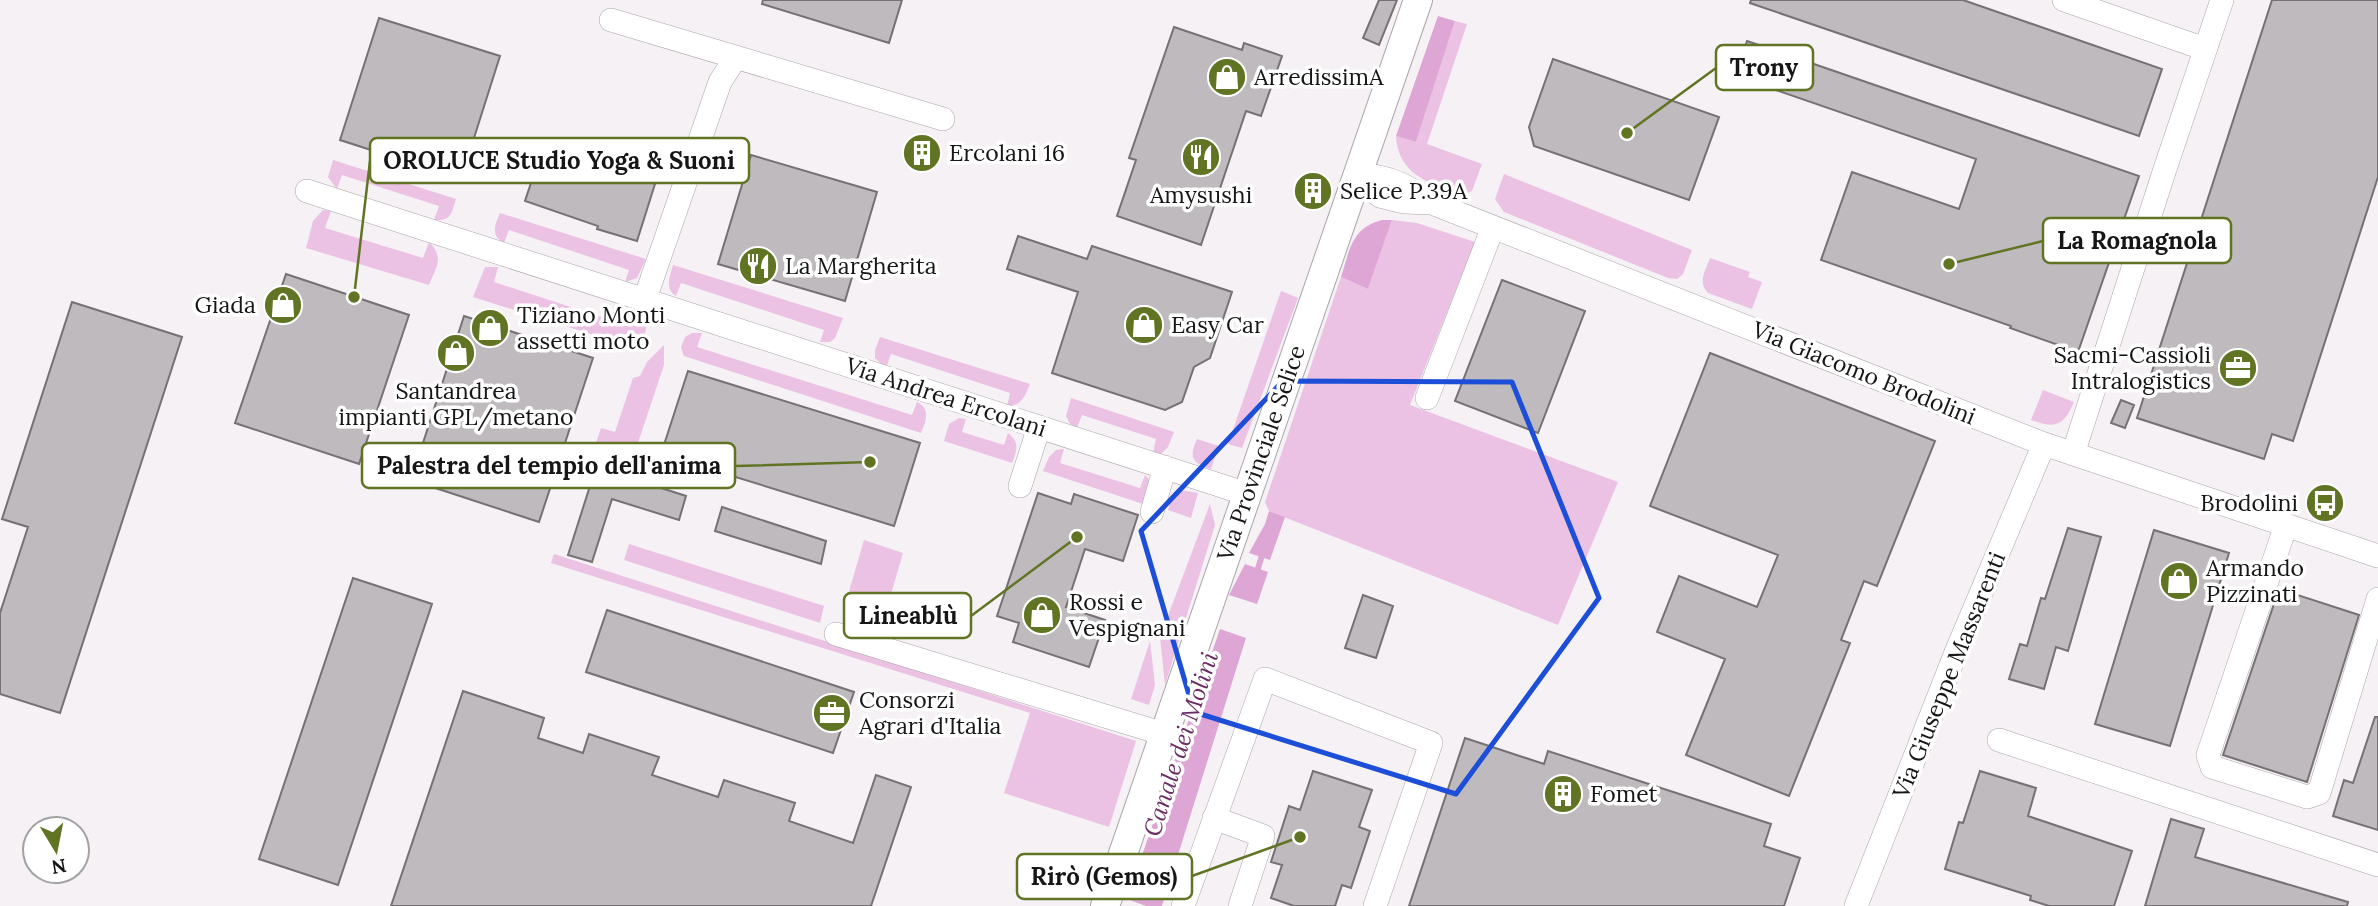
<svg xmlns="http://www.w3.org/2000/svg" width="2378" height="906" font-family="Lora,serif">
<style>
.green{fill:#ebc1e4}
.water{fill:#dda6d4}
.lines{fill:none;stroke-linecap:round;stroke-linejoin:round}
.stream{stroke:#dda6d4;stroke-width:6}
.building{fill:#bebabd;stroke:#757174;stroke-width:2}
.minor-casing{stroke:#a9a5a9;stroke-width:24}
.major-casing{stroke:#a9a5a9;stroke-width:30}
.minor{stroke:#fff;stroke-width:23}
.major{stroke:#fff;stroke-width:28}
.marked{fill:none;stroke:#1d4ed8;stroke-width:5;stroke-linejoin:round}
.labels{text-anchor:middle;stroke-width:7;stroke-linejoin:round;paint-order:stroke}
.poi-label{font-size:23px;fill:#171617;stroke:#fff;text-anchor:start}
.street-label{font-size:23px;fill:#171617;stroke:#fff}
.water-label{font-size:24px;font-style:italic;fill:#6b2c64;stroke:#fff}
.leader{fill:none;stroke:#617424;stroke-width:2.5}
.callout-dot{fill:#617424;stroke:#fff;stroke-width:2.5}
.callout{fill:#fff;stroke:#617424;stroke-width:2.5}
.callout-label{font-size:24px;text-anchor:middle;font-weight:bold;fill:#171617}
</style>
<rect width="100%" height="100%" fill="#f6f1f5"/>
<!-- green -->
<path class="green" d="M1455,21L1467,24L1427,144L1482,164L1472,191L1461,196C1430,183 1398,175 1396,136L1416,142Z
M333,160L456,199C451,214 452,221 434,220L439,206L342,175L337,189L328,177Z
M1504,174L1692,250L1683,274L1677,279L1668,278L1504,212L1495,199Z
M323,210L331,211L325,228L423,258L429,242C445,258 436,267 429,285L306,248L313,221Z
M500,213L646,259L637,278L625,282L629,270L509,230L504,243C490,235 495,225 500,213Z
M1392,220L1417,223L1475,242L1410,405L1618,482L1558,625L1269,511L1265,502L1341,277L1368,289Z
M1710,258L1750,272L1748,277L1762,282L1752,309L1708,293C1697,282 1706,270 1710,258Z
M673,265L843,318L835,338L830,342H820L824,330L681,283L676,296C664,288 670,276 673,265Z
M485,267H498L494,282L632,327L638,311C651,321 646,336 638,349L473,297Z
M1281,291L1298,298L1242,448L1228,444Z
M692,333H702L697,347L912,415L917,402C931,409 926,421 921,433L684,356L681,347L685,337Z
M880,337L1030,384C1025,396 1022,406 1007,406L1010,393L891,354L886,368L875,358V350Z
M664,345V365L633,458L595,446L601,428L615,432L633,378L640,376L647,362Z
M2043,390L2074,402C2064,426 2055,429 2031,420Z
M1071,398L1174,432L1168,447L1161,454L1153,453L1156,439L1082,415L1077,428L1070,424L1066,416Z
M959,418L966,419L962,432L1004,445L1008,433C1020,442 1017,450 1012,463L944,441L949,424Z
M1197,439L1219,446L1211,469C1191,463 1189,457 1197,439Z
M1064,449L1060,463L1140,488L1145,475L1153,483L1149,506L1043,471L1049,457L1056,450Z
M1180,490L1198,493L1191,518L1168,510L1173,494Z
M1210,504L1215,525L1165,685L1160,637Z
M864,540L903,553L882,625L843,612Z
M629,544L824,606L820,623L624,560Z
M554,554L1136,741L1109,827L1004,793L1030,713L551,563Z
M1150,641L1155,685L1149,705L1131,699Z"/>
<!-- water -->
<path class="water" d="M1438,16L1455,21L1416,142L1396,136Z
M1382,220H1392L1368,289L1341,277C1350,250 1351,228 1382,220Z
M1269,511L1285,517L1270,560L1249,553L1265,524Z
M1245,564L1268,572L1257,604L1229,595Z
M1220,629L1246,638L1162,906H1146L1127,899Z"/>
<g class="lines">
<!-- stream -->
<path class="stream" d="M1256,575L1263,552"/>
</g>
<!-- building -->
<path class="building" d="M763,0H902L889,43L762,4Z
M1379,0H1397L1379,45L1363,38Z
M1751,0H1963L2162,69L2139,136L1750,3Z
M2272,0H2378V177L2293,441L2272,434L2264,459L2137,418Z
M379,18L500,56L461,179L340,140Z
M1174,27L1242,50L1244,43L1282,56L1261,116L1246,111L1201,245L1117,216L1136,160L1129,158Z
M1747,41L2139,176L2078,352L2010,328L2011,326L1821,260L1852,172L1959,209L1976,159L1735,76Z
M1553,59L1719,117L1689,200L1534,146L1529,127Z
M543,147L655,184L637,241L597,229L598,226L525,201Z
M751,155L877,192L845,301L718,264Z
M1018,236L1087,259L1092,246L1232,292L1210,358L1194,367L1182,402L1165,410L1052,373L1078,292L1007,269Z
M286,274L409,315L359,464L235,423Z
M1502,280L1585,311L1538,433L1455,401Z
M72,302L182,337L60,713L0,694V613L28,527L2,519Z
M464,316L593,358L539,522L411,480Z
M1710,353L1935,441L1877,586L1864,581L1841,640L1850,643L1789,796L1686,755L1725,659L1657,632L1679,576L1757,607L1778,555L1650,506Z
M688,371L920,443L894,526L661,454Z
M2121,400L2134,405L2125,428L2111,423Z
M596,467L686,496L679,520L612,499L592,562L568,555Z
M1038,493L1071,504L1074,494L1138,515L1123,561L1085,549L1066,607L1105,620L1089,667L1013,642L1019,623L997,616Z
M722,507L826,541L821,564L715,531Z
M2068,528L2101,537L2068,651L2056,647L2044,689L2009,679L2020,644L2027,646L2041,598L2045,599Z
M2154,530L2229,553L2170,746L2095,724Z
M353,578L432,604L338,885L259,859Z
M2279,589L2359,615L2307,782L2223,755Z
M1363,595L1393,606L1376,658L1345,648Z
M607,610L854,692L833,753L586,672Z
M463,691L544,718L538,738L583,753L589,734L659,757L652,775L718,797L724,780L795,803L789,821L853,843L876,775L911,787L871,906H391Z
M2375,717H2378V830L2333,816L2344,780L2353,783Z
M1465,738L1544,764L1548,751L1771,824L1764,846L1800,858L1784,906H1409Z
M1313,771L1372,790L1359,827L1370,831L1351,888L1342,885L1335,906H1294L1271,898L1282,865L1271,862L1289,806L1300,810Z
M1980,771L2036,788L2028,816L2132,851L2114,906H2049L2030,900L2031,896L1945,869L1959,822L1963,823Z
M2171,819L2204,829L2195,857L2348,902L2347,906H2145Z"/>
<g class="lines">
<!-- minor casing -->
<g class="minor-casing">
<path id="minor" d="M2064,0L2205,49
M611,20L943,119
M1358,174C1391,177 1405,184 1432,203L2044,444L2378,556
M1357,177L1380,196L1404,202L1432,203
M307,191L1247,494
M645,299L720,82L736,57
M1427,398L1493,227
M2073,454L2165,169L2222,0
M1020,486L1039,427
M1152,512L1165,467
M2286,525L2208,755L2212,767L2307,797L2319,793L2378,599
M836,634L1164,734
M1999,740L2378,865
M1214,818L1263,836L1240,906
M1183,906L1265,679L1431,743L1375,906
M1856,906L1957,650L2044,444"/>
</g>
<!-- major casing -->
<g class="major-casing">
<path id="major" d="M1105,906L1418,0"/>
</g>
<!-- minor -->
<use href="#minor" class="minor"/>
<!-- major -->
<use href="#major" class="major"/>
</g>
<!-- marked area -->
<path class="marked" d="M1283,381L1512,382L1599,598L1456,794L1194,712L1141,531Z"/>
<!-- icons -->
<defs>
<g id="shop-disc" transform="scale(2.0125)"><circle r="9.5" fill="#617424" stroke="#fff"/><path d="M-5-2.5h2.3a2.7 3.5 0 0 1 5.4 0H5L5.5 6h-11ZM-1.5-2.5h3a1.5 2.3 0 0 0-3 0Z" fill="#fff"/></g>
<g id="building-disc" transform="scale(2.0125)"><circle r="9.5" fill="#617424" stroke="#fff"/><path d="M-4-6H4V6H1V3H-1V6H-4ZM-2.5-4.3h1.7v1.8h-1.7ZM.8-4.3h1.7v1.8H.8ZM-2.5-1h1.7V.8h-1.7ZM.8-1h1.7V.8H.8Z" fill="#fff"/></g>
<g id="restaurant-disc" transform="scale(2.0125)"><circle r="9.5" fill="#617424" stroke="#fff"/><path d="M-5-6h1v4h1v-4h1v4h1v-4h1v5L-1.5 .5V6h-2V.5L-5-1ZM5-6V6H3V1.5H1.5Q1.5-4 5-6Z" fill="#fff"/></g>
<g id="office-disc" transform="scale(2.0125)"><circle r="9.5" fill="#617424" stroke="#fff"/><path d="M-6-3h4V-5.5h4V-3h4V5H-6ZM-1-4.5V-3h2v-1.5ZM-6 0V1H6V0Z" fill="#fff"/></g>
<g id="bus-disc" transform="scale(2.0125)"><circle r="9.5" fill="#617424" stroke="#fff"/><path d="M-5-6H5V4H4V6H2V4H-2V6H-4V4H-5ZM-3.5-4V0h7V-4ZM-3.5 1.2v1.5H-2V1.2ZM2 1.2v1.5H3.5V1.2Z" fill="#fff"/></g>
</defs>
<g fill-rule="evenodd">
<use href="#shop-disc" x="1227" y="77"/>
<use href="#building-disc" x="922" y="153"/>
<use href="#restaurant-disc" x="1201" y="157"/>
<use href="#building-disc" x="1313" y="191"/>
<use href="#restaurant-disc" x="758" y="266"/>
<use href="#shop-disc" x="283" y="305"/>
<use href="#shop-disc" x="1144" y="325"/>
<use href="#shop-disc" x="490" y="328"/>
<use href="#shop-disc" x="456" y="353"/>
<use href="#office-disc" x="2238" y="368"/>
<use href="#bus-disc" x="2325" y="503"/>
<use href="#shop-disc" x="2179" y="581"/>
<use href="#shop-disc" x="1042" y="615"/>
<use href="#office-disc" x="832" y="713"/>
<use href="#building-disc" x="1563" y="794"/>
</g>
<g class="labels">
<!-- poi labels -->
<g class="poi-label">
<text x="1254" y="85">ArredissimA</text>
<text x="949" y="161">Ercolani 16</text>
<text x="1340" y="199">Selice P.39A</text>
<text x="1201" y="203" text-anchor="middle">Amysushi</text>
<text x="785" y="274">La Margherita</text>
<text x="256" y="313" text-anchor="end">Giada</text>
<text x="517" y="323">Tiziano Monti<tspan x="517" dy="26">assetti moto</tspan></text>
<text x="1171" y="333">Easy Car</text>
<text x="2211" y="363" text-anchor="end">Sacmi-Cassioli<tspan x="2211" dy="26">Intralogistics</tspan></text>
<text x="456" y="399" text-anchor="middle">Santandrea<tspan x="456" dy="26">impianti GPL/metano</tspan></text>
<text x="2298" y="511" text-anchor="end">Brodolini</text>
<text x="2206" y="576">Armando<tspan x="2206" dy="26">Pizzinati</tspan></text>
<text x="1069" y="610">Rossi e<tspan x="1069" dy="26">Vespignani</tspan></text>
<text x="859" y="708">Consorzi<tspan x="859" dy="26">Agrari d'Italia</tspan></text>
<text x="1590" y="802">Fomet</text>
</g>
<!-- street labels -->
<g class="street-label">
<text transform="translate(1864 373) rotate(22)" y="8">Via Giacomo Brodolini</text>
<text transform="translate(946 397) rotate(18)" y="8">Via Andrea Ercolani</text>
<text transform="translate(1261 453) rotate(-71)" y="8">Via Provinciale Selice</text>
<text transform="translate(1949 675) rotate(-68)" y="8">Via Giuseppe Massarenti</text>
</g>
<!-- water labels -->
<g class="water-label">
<text transform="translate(1181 744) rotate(-72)" y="8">Canale dei Molini</text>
</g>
</g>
<!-- callouts -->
<path class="leader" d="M1627 133L1716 68M354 297L370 161M1949 264L2043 241M870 462L735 466M1077 537L971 616M1300 837L1192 876"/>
<g class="callout-dot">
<circle cx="1627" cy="133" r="7"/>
<circle cx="354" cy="297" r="7"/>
<circle cx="1949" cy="264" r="7"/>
<circle cx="870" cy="462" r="7"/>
<circle cx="1077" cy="537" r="7"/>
<circle cx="1300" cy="837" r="7"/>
</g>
<g class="callout">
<rect x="1716" y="45" width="97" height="45" rx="7"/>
<rect x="370" y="138" width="379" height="45" rx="7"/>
<rect x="2043" y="218" width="188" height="45" rx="7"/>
<rect x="362" y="443" width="373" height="45" rx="7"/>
<rect x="844" y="593" width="127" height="45" rx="7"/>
<rect x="1017" y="854" width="175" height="45" rx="7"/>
</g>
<g class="callout-label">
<text x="1764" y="76">Trony</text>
<text x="559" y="169">OROLUCE Studio Yoga &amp; Suoni</text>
<text x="2137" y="249">La Romagnola</text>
<text x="549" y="474">Palestra del tempio dell'anima</text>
<text x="908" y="624">Lineablù</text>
<text x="1104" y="885">Rirò (Gemos)</text>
</g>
<!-- north arrow -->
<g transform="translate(56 850) rotate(170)"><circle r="33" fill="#ffffff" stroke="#a2a2a2" stroke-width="2"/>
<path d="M0-5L12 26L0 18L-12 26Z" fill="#617424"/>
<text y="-10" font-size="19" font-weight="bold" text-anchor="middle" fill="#171617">N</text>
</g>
</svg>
